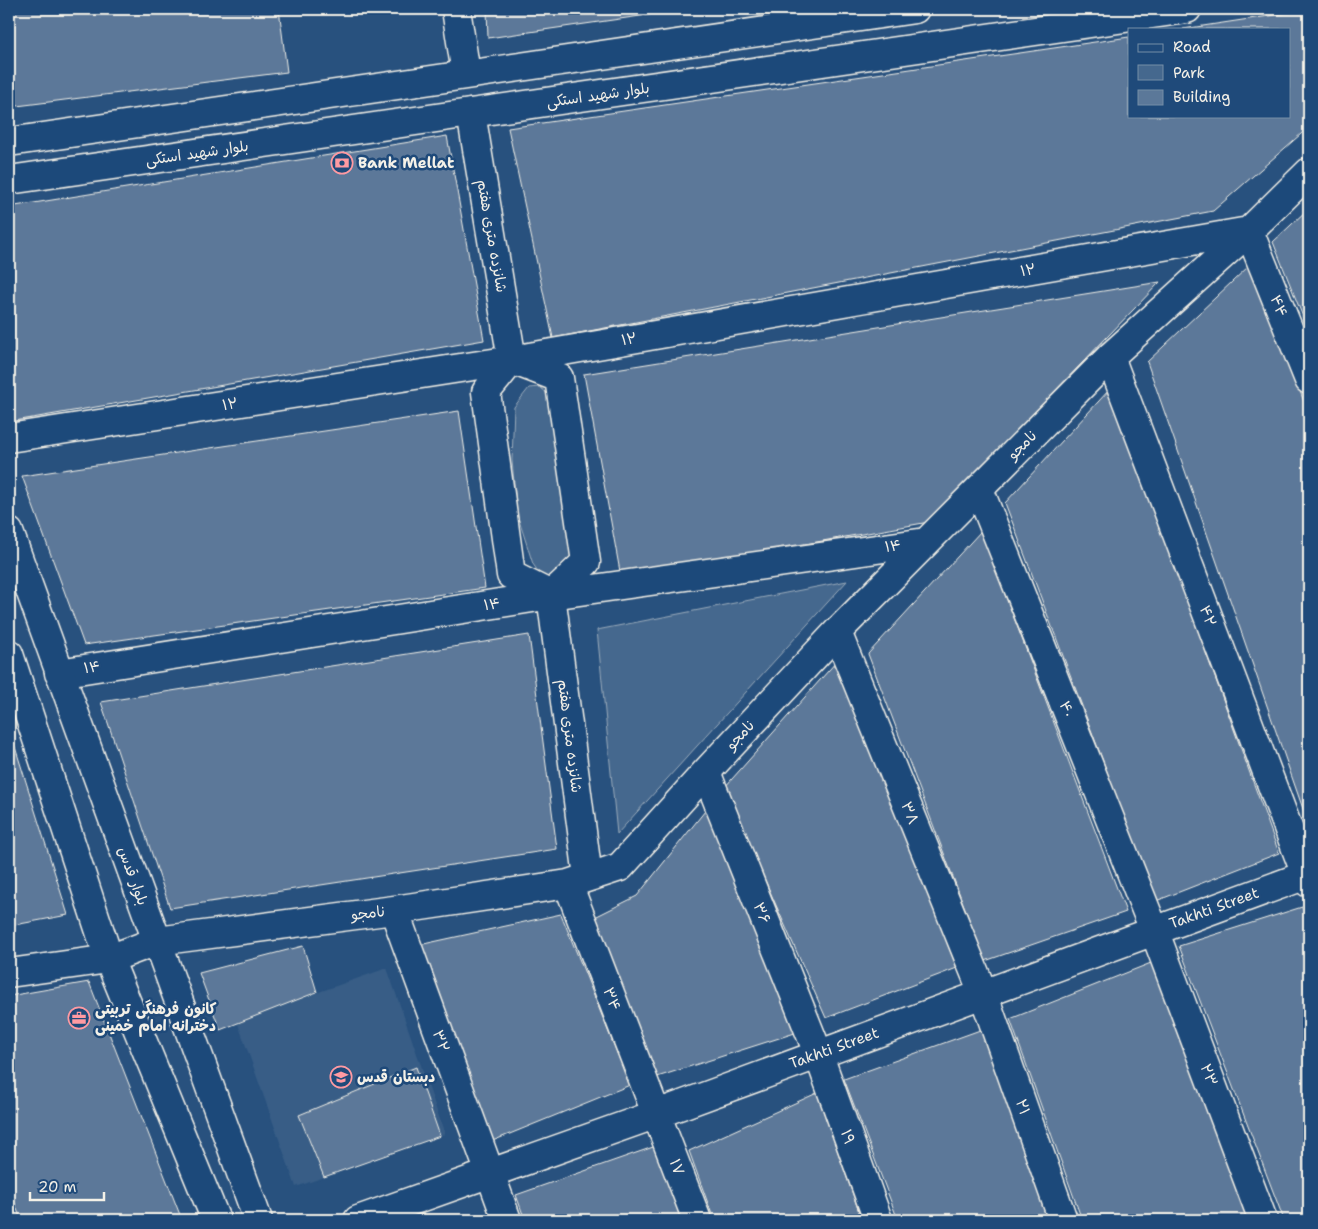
<svg xmlns="http://www.w3.org/2000/svg" width="1318" height="1229" font-family="'Shantell Sans','Playpen Sans Arabic',sans-serif">
<style>
.built{fill:#375d86}
.green{fill:#45688e;stroke:#9cacbb}
.building{fill:#5b7899;stroke:#f4f1e8}
.lines{fill:none;stroke-linecap:round;stroke-linejoin:round}
.minor-casing{stroke:#f4f1e8;stroke-width:31}
.major-casing{stroke:#f4f1e8;stroke-width:31}
.minor{stroke:#1f4a7a;stroke-width:28}
.major{stroke:#1f4a7a;stroke-width:28}
.labels{text-anchor:middle;stroke-width:5;stroke-linejoin:round;paint-order:stroke}
.street-label{font-size:15px;fill:#f4f1e8;stroke:#1f4a7a}
.poi-label{font-size:15px;font-weight:bold;fill:#f4f1e8;stroke:#1f4a7a;text-anchor:start}
</style>
<rect width="100%" height="100%" fill="#28517e"/>
<filter id="ink" filterUnits="userSpaceOnUse"><feTurbulence type="fractalNoise" baseFrequency=".02" numOctaves="2"/><feDisplacementMap in="SourceGraphic" scale="10" xChannelSelector="R" yChannelSelector="G"/><feConvolveMatrix kernelMatrix="1 2 1 2 8 2 1 2 1" color-interpolation-filters="sRGB"/></filter>
<g filter="url(#ink)">
<!-- built -->
<path class="built" d="M387,968L445,1134L296,1187L237,1021Z"/>
<!-- green -->
<path class="green" d="M540,387L549,395L575,566L549,588L533,564L517,514L512,460L514,407L529,388Z
M847,581L617,834L597,630Z"/>
<!-- building -->
<path class="building" d="M9,9H279L287,72L9,107Z
M487,9H689L488,38Z
M1309,10V127L1213,211L553,338L508,128L1129,37V116H1289V29H1183Z
M447,136L484,340L9,422V207Z
M1309,208V332L1273,242Z
M1250,265L1309,414V826L1147,362Z
M1160,282L929,522L621,577L584,374Z
M1110,389L1279,853L1156,901L1005,503Z
M459,411L485,588L84,645L22,476Z
M981,531L1126,912L985,961L868,654Z
M529,635L557,849L170,908L101,702Z
M837,661L957,968L826,1018L724,788Z
M9,728L68,915L9,926Z
M709,806L798,1032L654,1078L595,917L637,896Z
M1302,907L1309,923V1220H1284L1179,946Z
M561,914L630,1085L490,1142L419,945Z
M303,946L317,992L220,1030L199,973Z
M1156,961L1250,1220H1082L1010,1019Z
M89,982L182,1220H21L9,1187V996Z
M994,1025L1059,1220H898L844,1079Z
M416,1067L440,1136L324,1177L299,1115Z
M817,1093L862,1220H714L689,1151Z
M656,1146L683,1220H525L516,1195Z"/>
<g class="lines">
<!-- minor casing -->
<g class="minor-casing">
<path id="minor" d="M456,9L466,74
M471,113L512,360L486,392L511,575L551,595
M1110,357L1309,883
M512,360L559,378L586,562L551,595
M9,438L512,360L1249,231L1309,380
M979,489L1154,930L1263,1220
M551,595L588,877
M837,632L983,993L1063,1220
M59,673L551,595L926,542
M706,772L818,1053L878,1220
M568,884L697,1220
M394,910L507,1220
M9,973L109,959L157,941L394,910L568,884L620,867L706,772L837,632L979,489L1110,357L1249,231L1309,172
M358,1220L657,1114L1309,874"/>
</g>
<!-- major casing -->
<g class="major-casing">
<path id="major" d="M9,142L915,9
M9,180L1187,9
M9,532L258,1220
M9,654L109,959L216,1220"/>
</g>
<!-- minor -->
<use href="#minor" class="minor"/>
<!-- major -->
<use href="#major" class="major"/>
</g>
</g>
<!-- icons -->
<defs>
<g id="bank-ring" transform="scale(1.125)"><circle r="9.5" fill="#1f4a7a" stroke="#ff9aa2" stroke-width="1.5"/><path d="M-6-4H6V4H-6ZM0-2.3a2.3 2.3 0 1 0 0 4.6a2.3 2.3 0 1 0 0-4.6Z" fill="#ff9aa2"/></g>
<g id="office-ring" transform="scale(1.125)"><circle r="9.5" fill="#1f4a7a" stroke="#ff9aa2" stroke-width="1.5"/><path d="M-6-3h4V-5.5h4V-3h4V5H-6ZM-1-4.5V-3h2v-1.5ZM-6 0V1H6V0Z" fill="#ff9aa2"/></g>
<g id="school-ring" transform="scale(1.125)"><circle r="9.5" fill="#1f4a7a" stroke="#ff9aa2" stroke-width="1.5"/><path d="M0-5L7-2L0 1L-7-2ZM-4 1L0 2.5L4 1V4Q0 6-4 4Z" fill="#ff9aa2"/></g>
</defs>
<g fill-rule="evenodd">
<use href="#bank-ring" x="342" y="163"/>
<use href="#office-ring" x="79" y="1018"/>
<use href="#school-ring" x="341" y="1077"/>
</g>
<g class="labels">
<!-- street labels -->
<g class="street-label">
<text transform="translate(598 95) rotate(-8)" y="5">بلوار شهید استکی</text>
<text transform="translate(197 153) rotate(-8)" y="5">بلوار شهید استکی</text>
<text transform="translate(492 236) rotate(80)" y="5">شانزده متری هفتم</text>
<text transform="translate(1028 270) rotate(-10)" y="5">۱۲</text>
<text transform="translate(1279 306) rotate(68)" y="5">۴۴</text>
<text transform="translate(629 339) rotate(-10)" y="5">۱۲</text>
<text transform="translate(230 404) rotate(-9)" y="5">۱۲</text>
<text transform="translate(1022 445) rotate(-45)" y="5">نامجو</text>
<text transform="translate(893 546) rotate(-8)" y="5">۱۴</text>
<text transform="translate(492 604) rotate(-9)" y="5">۱۴</text>
<text transform="translate(1208 616) rotate(69)" y="5">۴۲</text>
<text transform="translate(92 667) rotate(-9)" y="5">۱۴</text>
<text transform="translate(1067 709) rotate(68)" y="5">۴۰</text>
<text transform="translate(740 735) rotate(-47)" y="5">نامجو</text>
<text transform="translate(570 736) rotate(83)" y="5">شانزده متری هفتم</text>
<text transform="translate(910 813) rotate(68)" y="5">۳۸</text>
<text transform="translate(133 876) rotate(70)" y="5">بلوار قدس</text>
<text transform="translate(1214 908) rotate(-20)" y="5">Takhti Street</text>
<text transform="translate(368 913) rotate(-7)" y="5">نامجو</text>
<text transform="translate(762 913) rotate(68)" y="5">۳۶</text>
<text transform="translate(612 999) rotate(69)" y="5">۳۴</text>
<text transform="translate(441 1041) rotate(70)" y="5">۳۲</text>
<text transform="translate(834 1048) rotate(-20)" y="5">Takhti Street</text>
<text transform="translate(1209 1075) rotate(69)" y="5">۲۳</text>
<text transform="translate(1023 1107) rotate(71)" y="5">۲۱</text>
<text transform="translate(848 1137) rotate(70)" y="5">۱۹</text>
<text transform="translate(677 1167) rotate(70)" y="5">۱۷</text>
</g>
<!-- poi labels -->
<g class="poi-label">
<text x="358" y="168">Bank Mellat</text>
<text x="95" y="1014">کانون فرهنگی تربیتی<tspan x="95" dy="17">دخترانه امام خمینی</tspan></text>
<text x="357" y="1082">دبستان قدس</text>
</g>
</g>
<!-- margin -->
<rect width="1318" height="1229" fill="none" stroke="#1f4a7a" stroke-width="30"/>
<rect x="15" y="15" width="1288" height="1199" fill="none" stroke="#f4f1e8" stroke-width="2" filter="url(#ink)"/>
<!-- legend -->
<rect x="1128" y="28" width="162" height="90" fill="#1f4a7a" stroke="#748da6"/>
<rect x="1138" y="44" width="25" height="8" fill="#1f4a7a" stroke="#748da6"/>
<text x="1173" y="52" font-size="15" fill="#f4f1e8">Road</text>
<rect x="1138" y="65" width="25" height="15" fill="#45688e" stroke="#748da6"/>
<text x="1173" y="78" font-size="15" fill="#f4f1e8">Park</text>
<rect x="1138" y="90" width="25" height="15" fill="#5b7899" stroke="#748da6"/>
<text x="1173" y="102" font-size="15" fill="#f4f1e8">Building</text>
<!-- scale -->
<path d="M30 1192v8h74v-8" fill="none" stroke="#f4f1e8" stroke-width="2.5"/>
<text x="38" y="1192" font-size="15" fill="#f4f1e8" stroke="#1f4a7a" stroke-width="4" paint-order="stroke">20 m</text>
</svg>
